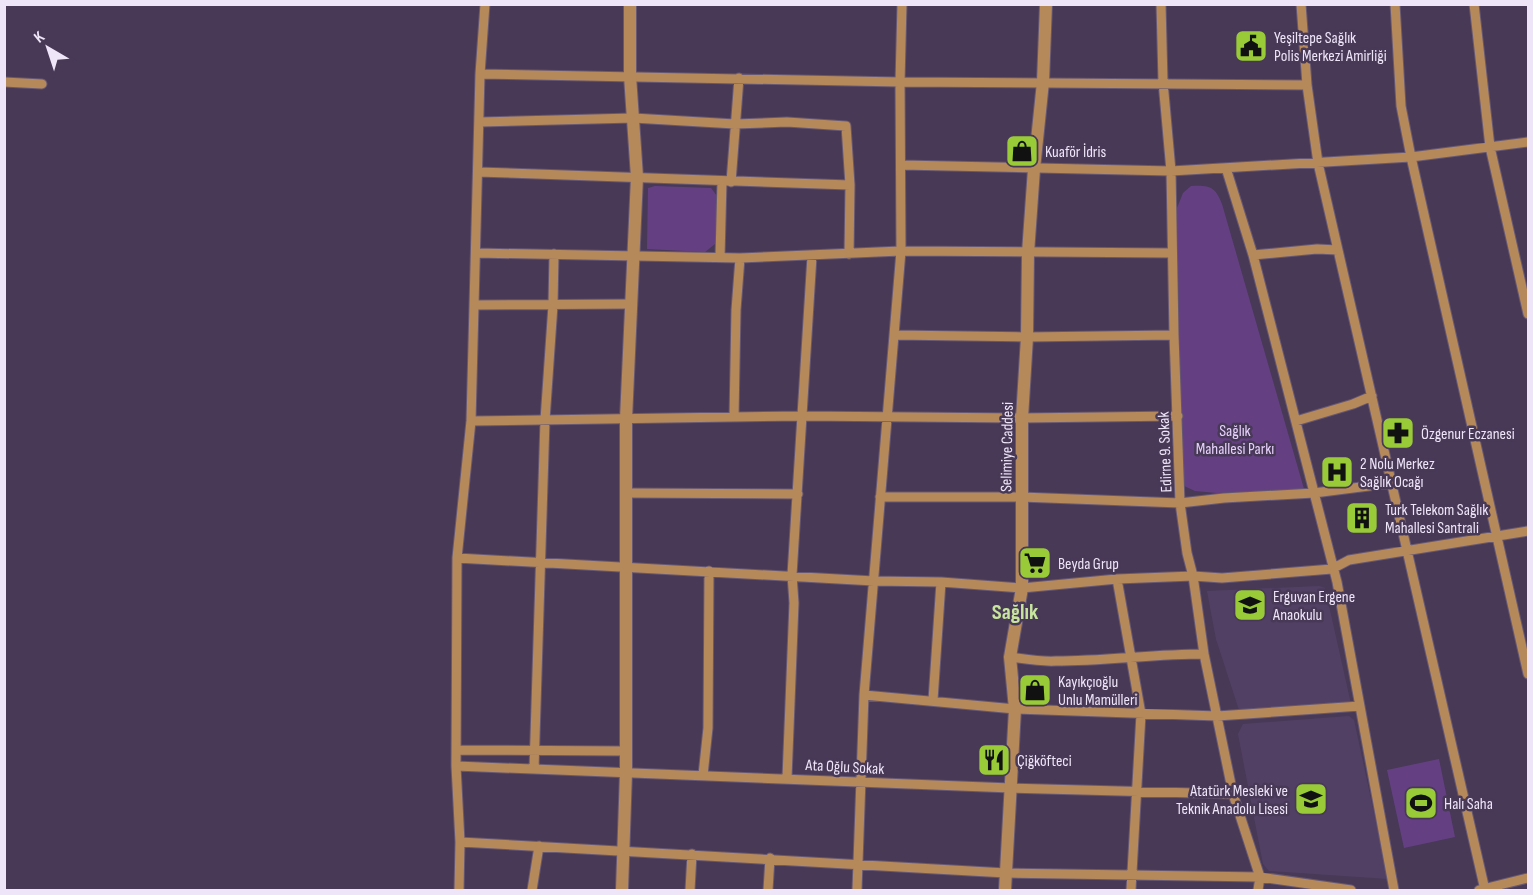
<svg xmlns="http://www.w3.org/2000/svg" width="1533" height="895" font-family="'Sofia Sans Condensed',sans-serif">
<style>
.built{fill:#524064}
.green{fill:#644083}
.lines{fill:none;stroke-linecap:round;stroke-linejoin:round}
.minor-casing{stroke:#665874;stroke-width:11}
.tertiary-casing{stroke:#665874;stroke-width:14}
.minor{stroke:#b6895a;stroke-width:9}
.tertiary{stroke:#b6895a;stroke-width:12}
.labels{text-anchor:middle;stroke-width:5;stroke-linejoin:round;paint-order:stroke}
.poi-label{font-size:16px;fill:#eee5f8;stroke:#483957;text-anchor:start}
.park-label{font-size:16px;fill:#e6d1fc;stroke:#483957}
.street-label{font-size:16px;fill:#eee5f8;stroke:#483957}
.district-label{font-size:22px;font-weight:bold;fill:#c7e59d;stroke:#483957}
</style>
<rect width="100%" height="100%" fill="#483957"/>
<!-- built -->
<path class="built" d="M1319,586L1325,588L1351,704L1239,710L1216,639L1207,591Z
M1349,716L1354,720L1388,879L1269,871L1263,864L1238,734L1243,724Z"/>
<!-- green -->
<path class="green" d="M655,186L711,188L717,196L715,244L705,252L647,249L648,188Z
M1191,186C1209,185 1215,186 1222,204L1304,489L1217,493L1195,491L1182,485L1177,208L1183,193Z
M1439,759L1455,837L1404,848L1387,770Z"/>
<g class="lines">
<!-- minor casing -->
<g class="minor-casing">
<path id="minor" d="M1161,4L1163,82L1171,171L1174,335L1180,503L1187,553L1193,576L1204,654L1233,794L1260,877L1258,890
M1301,4L1307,85L1318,163L1485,890
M1395,4L1401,106L1411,157L1528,674
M1474,4L1490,147L1528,314
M480,74L900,82L1307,85
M4,82L42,84
M480,122L633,118L735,124L787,122L846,126L850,185L849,254
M902,165L1171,171L1411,157L1528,142
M1226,168L1253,255L1337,582L1394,890
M478,172L850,185
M731,182L739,78
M477,253L740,258L901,251L1172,253
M1253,255L1317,249L1338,250
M720,257L722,181
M475,305L632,304
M895,335L1027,337L1174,335
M734,417L736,310L740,258
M471,421L803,416L1022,418L1178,416
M1296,421L1353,404L1372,396
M625,493L798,494
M880,497H1021L1180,503L1224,498L1314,493L1392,483
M457,558L874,581L941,582L1022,588L1117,579L1193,576L1222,578L1332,569L1349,560L1528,531
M1117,579L1141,714L1131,890
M1010,657C1025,659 1041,662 1056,661C1106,661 1154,654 1204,654
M864,695L1015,709L1217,716L1360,706
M933,700L941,582
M456,750L625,751
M456,766L1011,788L1233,794
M534,769L545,420L553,305L554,254
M703,775L708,728L709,571
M787,778L794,603L792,575L812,256
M460,842L1006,873L1260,877L1351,890
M459,890L460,842L456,766L457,558L471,421L480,74L485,4
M532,890L539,846
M690,890L692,854
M768,890L770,858
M857,890L864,695L901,251L900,82L902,4
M1479,890L1528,878"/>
</g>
<!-- tertiary casing -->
<g class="tertiary-casing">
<path id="tertiary" d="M622,890L626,772V419L637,177L630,76V4
M1005,890L1015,709L1010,657L1022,588V418L1027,337L1028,253L1034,169L1043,82L1046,4"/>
</g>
<!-- minor -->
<use href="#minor" class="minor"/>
<!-- tertiary -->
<use href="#tertiary" class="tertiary"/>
</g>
<!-- icons -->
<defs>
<g id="civic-square" transform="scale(1.725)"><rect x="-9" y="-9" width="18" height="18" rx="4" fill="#98cb37" stroke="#483957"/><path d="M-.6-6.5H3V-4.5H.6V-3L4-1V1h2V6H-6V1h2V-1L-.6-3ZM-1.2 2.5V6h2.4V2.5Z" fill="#111"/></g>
<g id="shop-square" transform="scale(1.725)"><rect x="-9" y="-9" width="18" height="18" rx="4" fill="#98cb37" stroke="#483957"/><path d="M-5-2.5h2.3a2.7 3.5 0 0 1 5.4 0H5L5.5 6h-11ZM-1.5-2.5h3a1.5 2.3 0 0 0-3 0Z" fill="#111"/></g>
<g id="pharmacy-square" transform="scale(1.725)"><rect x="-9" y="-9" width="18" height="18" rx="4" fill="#98cb37" stroke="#483957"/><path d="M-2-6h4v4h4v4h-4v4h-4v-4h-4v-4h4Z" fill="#111"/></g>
<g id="hospital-square" transform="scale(1.725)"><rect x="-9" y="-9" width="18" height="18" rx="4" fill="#98cb37" stroke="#483957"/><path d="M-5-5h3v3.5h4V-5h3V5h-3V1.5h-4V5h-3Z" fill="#111"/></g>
<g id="building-square" transform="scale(1.725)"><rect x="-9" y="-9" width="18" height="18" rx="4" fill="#98cb37" stroke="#483957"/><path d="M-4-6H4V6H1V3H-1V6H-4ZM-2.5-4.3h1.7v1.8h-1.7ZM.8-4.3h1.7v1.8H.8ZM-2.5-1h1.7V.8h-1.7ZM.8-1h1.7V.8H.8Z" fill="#111"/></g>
<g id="supermarket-square" transform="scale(1.725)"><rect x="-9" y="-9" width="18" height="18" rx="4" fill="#98cb37" stroke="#483957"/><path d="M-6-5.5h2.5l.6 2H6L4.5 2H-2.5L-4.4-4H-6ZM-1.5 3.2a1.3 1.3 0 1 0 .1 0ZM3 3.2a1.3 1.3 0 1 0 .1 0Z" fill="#111"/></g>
<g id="school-square" transform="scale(1.725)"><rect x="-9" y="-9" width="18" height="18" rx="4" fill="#98cb37" stroke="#483957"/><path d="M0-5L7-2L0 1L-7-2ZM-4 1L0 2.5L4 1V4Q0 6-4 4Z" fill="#111"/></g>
<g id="restaurant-square" transform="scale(1.725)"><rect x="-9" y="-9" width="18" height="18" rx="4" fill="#98cb37" stroke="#483957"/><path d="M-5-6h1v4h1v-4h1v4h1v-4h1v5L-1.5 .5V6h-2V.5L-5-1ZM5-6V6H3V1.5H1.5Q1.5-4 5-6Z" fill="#111"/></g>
<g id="stadium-square" transform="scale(1.725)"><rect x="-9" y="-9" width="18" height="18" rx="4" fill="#98cb37" stroke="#483957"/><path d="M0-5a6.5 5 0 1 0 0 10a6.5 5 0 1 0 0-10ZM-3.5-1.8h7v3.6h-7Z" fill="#111"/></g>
</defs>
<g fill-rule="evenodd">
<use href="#civic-square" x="1251" y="46"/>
<use href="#shop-square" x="1022" y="151"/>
<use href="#pharmacy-square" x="1398" y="433"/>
<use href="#hospital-square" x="1337" y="472"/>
<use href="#building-square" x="1362" y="518"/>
<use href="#supermarket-square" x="1035" y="563"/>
<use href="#school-square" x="1250" y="605"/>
<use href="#shop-square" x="1035" y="690"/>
<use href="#restaurant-square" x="994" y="760"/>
<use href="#school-square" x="1311" y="799"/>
<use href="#stadium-square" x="1421" y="803"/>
</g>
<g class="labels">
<!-- poi labels -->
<g class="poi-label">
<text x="1274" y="43">Yeşiltepe Sağlık<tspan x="1274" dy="18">Polis Merkezi Amirliği</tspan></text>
<text x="1045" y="157">Kuaför İdris</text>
<text x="1421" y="439">Özgenur Eczanesi</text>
<text x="1360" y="469">2 Nolu Merkez<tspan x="1360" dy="18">Sağlık Ocağı</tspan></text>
<text x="1385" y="515">Turk Telekom Sağlık<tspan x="1385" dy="18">Mahallesi Santrali</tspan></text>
<text x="1058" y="569">Beyda Grup</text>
<text x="1273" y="602">Erguvan Ergene<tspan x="1273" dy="18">Anaokulu</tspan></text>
<text x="1058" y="687">Kayıkçıoğlu<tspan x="1058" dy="18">Unlu Mamülleri</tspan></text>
<text x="1017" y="766">Çiğköfteci</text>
<text x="1288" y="796" text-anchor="end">Atatürk Mesleki ve<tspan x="1288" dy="18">Teknik Anadolu Lisesi</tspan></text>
<text x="1444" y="809">Halı Saha</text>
</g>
<!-- park labels -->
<g class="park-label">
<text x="1235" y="436">Sağlık<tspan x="1235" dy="18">Mahallesi Parkı</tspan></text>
</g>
<!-- street labels -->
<g class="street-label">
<text transform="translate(1006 447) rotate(-89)" y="6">Selimiye Caddesi</text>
<text transform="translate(1164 452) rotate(-92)" y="6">Edirne 9. Sokak</text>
<text transform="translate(845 766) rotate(3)" y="6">Ata Oğlu Sokak</text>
</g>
<!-- district labels -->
<g class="district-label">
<text x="1015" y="619">Sağlık</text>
</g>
</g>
<!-- border -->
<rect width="1533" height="895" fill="none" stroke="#eee5f8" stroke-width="12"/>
<!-- north arrow -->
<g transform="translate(48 48) rotate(321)" stroke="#483957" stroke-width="4.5" paint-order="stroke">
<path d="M0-4.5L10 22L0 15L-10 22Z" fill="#eee5f8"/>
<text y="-9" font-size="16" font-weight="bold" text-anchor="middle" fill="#eee5f8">K</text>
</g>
</svg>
